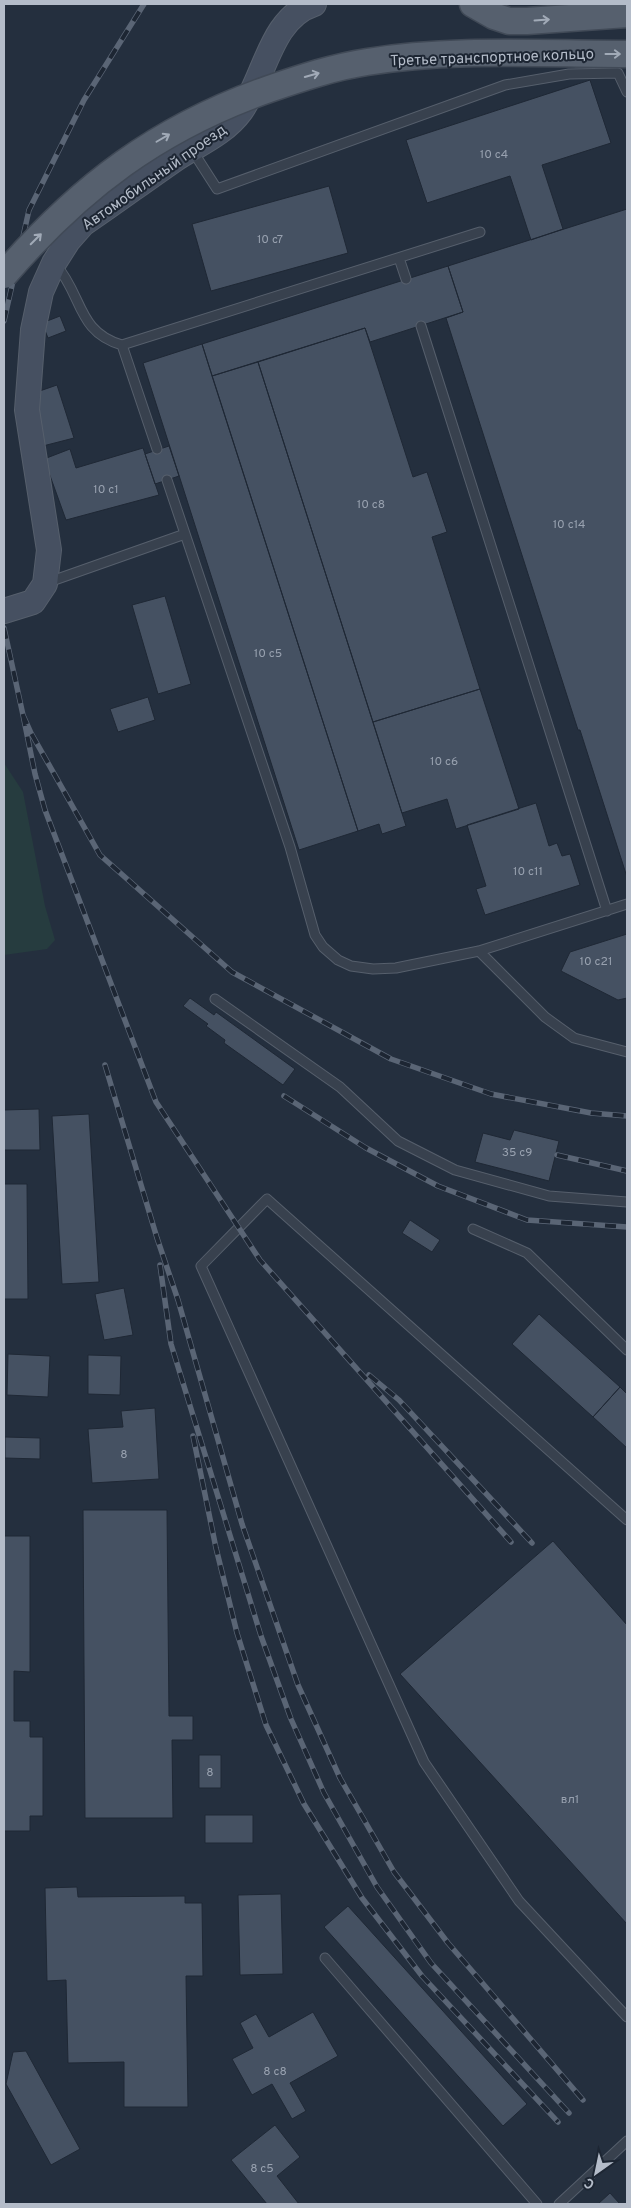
<svg xmlns="http://www.w3.org/2000/svg" width="631" height="2208" font-family="Overpass,sans-serif">
<style>
.green{fill:#263c3f}
.building{fill:#455162;stroke:#1f2835}
.lines{fill:none;stroke-linecap:round;stroke-linejoin:round}
.lane-casing{stroke:#565f6c;stroke-width:11}
.secondary-casing{stroke:#565f6c;stroke-width:26}
.primary-casing{stroke:#414a57;stroke-width:29}
.lane{stroke:#38414e;stroke-width:9}
.secondary{stroke:#465061;stroke-width:24}
.primary{stroke:#56606e;stroke-width:26}
.rail-casing{stroke:#5a6575;stroke-width:5.5}
.rail{stroke:#1d2633;stroke-width:4;stroke-dasharray:11;stroke-linecap:butt}
.primary-bridge-casing{stroke:#414a57;stroke-width:29;stroke-linecap:butt}
.primary-bridge{stroke:#56606e;stroke-width:26}
.oneway{stroke:#a1aab7}
.labels{text-anchor:middle;stroke-width:4;stroke-linejoin:round;paint-order:stroke}
.number-label{font-size:12px;fill:#98a1af}
.street-label{font-size:15px;fill:#b4bcc9;stroke:#1d2633}
</style>
<rect width="100%" height="100%" fill="#242f3e"/>
<!-- green -->
<path class="green" d="M4,763L23,792L45,906L55,940L47,949L4,955Z"/>
<!-- building -->
<path class="building" d="M590,80L611,143L542,165L563,229L531,240L510,176L427,203L406,140Z
M329,186L348,253L211,291L192,224Z
M627,209V877L580,730H578L446,318L463,312L448,266Z
M448,266L463,312L370,342L365,328L212,376L202,344Z
M60,316L66,331L48,338L42,323Z
M365,328L413,477L427,472L447,532L432,537L480,689L373,722L258,362Z
M202,344L358,831L299,850L143,363Z
M258,362L406,826L382,834L379,824L358,831L212,376Z
M57,385L74,438L39,447L31,394Z
M169,446L179,476L155,484L145,454Z
M143,448L159,495L66,520L44,459L70,449L76,468Z
M165,596L191,684L158,694L132,605Z
M480,689L519,809L456,829L447,799L402,813L373,722Z
M148,697L155,720L118,732L110,709Z
M536,803L549,846L557,843L562,856L570,854L580,885L485,915L476,889L486,886L467,825Z
M627,934V998L618,1000L561,971L570,952Z
M190,998L214,1015L216,1012L295,1069L283,1085L224,1043L225,1040L206,1026L208,1024L183,1006Z
M39,1109L40,1150H4V1110Z
M89,1114L99,1282L62,1284L52,1116Z
M514,1130L559,1141L549,1181L475,1162L483,1133L510,1140Z
M4,1184H27L28,1299H4Z
M410,1220L440,1240L432,1252L402,1233Z
M124,1288L133,1335L104,1340L95,1294Z
M539,1314L620,1387L593,1417L512,1344Z
M8,1354L50,1356L48,1397L7,1395Z
M88,1355L121,1356L120,1395L88,1394Z
M620,1387L627,1394V1448L593,1417Z
M155,1408L159,1479L92,1483L88,1429L123,1427L121,1411Z
M5,1437L40,1438V1459L5,1458Z
M83,1510H167L169,1716H193V1740H172L173,1818H85Z
M4,1536H30V1672L14,1671V1721H30V1737H43V1816H30V1831H4Z
M553,1541L627,1625V1924L400,1674Z
M199,1755H221V1788H199Z
M205,1815H253V1843H205Z
M77,1887L78,1897L185,1896V1903H202L203,1976H186L188,2107H124V2062L68,2063L66,1980L47,1981L45,1888Z
M281,1894L283,1974L240,1975L238,1895Z
M348,1906L527,2104L503,2126L324,1927Z
M313,2012L338,2056L290,2083L306,2111L292,2119L272,2084L252,2095L232,2059L253,2048L240,2023L256,2014L269,2037Z
M26,2051L80,2149L51,2165L6,2084L13,2052Z
M275,2125L300,2157L277,2176L299,2204H267L231,2160Z
M610,2193L620,2204H598Z"/>
<g class="lines">
<!-- lane casing -->
<g class="lane-casing">
<path id="lane" d="M192,150L217,189L505,85L569,74L618,73L627,92
M399,258L406,279
M56,265C83,296 77,332 122,345L157,449
M421,326L607,911
M122,345L480,232
M167,480L290,847L315,935L323,947L338,960L351,966L373,969L396,968L479,951L627,904
M46,583L185,534
M479,951L545,1017L574,1038L627,1052
M215,999L340,1087L398,1141L455,1170L549,1196L627,1202
M473,1229L527,1253L627,1350
M627,1520L267,1199L201,1266L424,1762L519,1901L627,2017
M325,1958L537,2204
M559,2204L627,2141"/>
</g>
<!-- secondary casing -->
<g class="secondary-casing">
<path id="secondary" d="M4,611L33,602L45,584L49,550L27,410L33,330L41,292L54,263L68,241L83,224C114,203 145,180 177,158C199,144 225,133 241,111C265,78 270,18 314,4"/>
</g>
<!-- primary casing -->
<g class="primary-casing">
<path id="primary" d="M473,4L494,16L509,21H527L627,14"/>
</g>
<!-- lane -->
<use href="#lane" class="lane"/>
<!-- secondary -->
<use href="#secondary" class="secondary"/>
<!-- primary -->
<use href="#primary" class="primary"/>
<!-- rail casing -->
<g class="rail-casing">
<path id="rail" d="M4,321L29,210L84,100L144,4
M4,628L23,715L31,733L100,855L232,972L391,1059L491,1094L591,1113L627,1116
M23,715L35,774L45,810L156,1102L260,1260L511,1542
M105,1065L157,1238L178,1300L242,1524L298,1685L340,1778L394,1872L448,1943L583,2100
M284,1096L366,1148L438,1186L527,1220L627,1227
M557,1155L627,1171
M160,1265L171,1344L261,1636L291,1719L324,1793L377,1887L431,1963L569,2113
M369,1375L399,1400L532,1543
M193,1436L216,1548L237,1633L266,1725L304,1804L362,1898L422,1976L558,2122"/>
</g>
<!-- rail -->
<use href="#rail" class="rail"/>
<!-- primary-bridge casing -->
<g class="primary-bridge-casing">
<path id="primary-bridge" d="M4,275C80,187 158,128 269,89C301,78 334,67 367,62C452,48 541,54 627,54"/>
</g>
<!-- primary-bridge -->
<use href="#primary-bridge" class="primary-bridge"/>
</g>
<!-- one-way arrows -->
<defs><path id="oneway-shaft" d="M-6 0H5M1.5-3L5.5 0L1.5 3" fill="none" stroke-width="1.6" stroke-linecap="round" stroke-linejoin="round" transform="scale(1.25)"/></defs>
<g class="oneway">
<use href="#oneway-shaft" transform="translate(542 20) rotate(-4)"/>
<use href="#oneway-shaft" transform="translate(613 54)"/>
<use href="#oneway-shaft" transform="translate(312 75) rotate(-16)"/>
<use href="#oneway-shaft" transform="translate(163 138) rotate(-30)"/>
<use href="#oneway-shaft" transform="translate(36 239) rotate(-45)"/>
</g>
<g class="labels">
<!-- number labels -->
<g class="number-label">
<text x="494" y="158">10 с4</text>
<text x="270" y="243">10 с7</text>
<text x="106" y="493">10 с1</text>
<text x="371" y="508">10 с8</text>
<text x="569" y="528">10 с14</text>
<text x="268" y="657">10 с5</text>
<text x="444" y="765">10 с6</text>
<text x="528" y="875">10 с11</text>
<text x="596" y="965">10 с21</text>
<text x="517" y="1156">35 с9</text>
<text x="124" y="1458">8</text>
<text x="210" y="1776">8</text>
<text x="570" y="1803">вл1</text>
<text x="275" y="2075">8 с8</text>
<text x="262" y="2172">8 с5</text>
</g>
<!-- street labels -->
<g class="street-label">
<text transform="translate(492 57) rotate(-2)" y="5">Третье транспортное кольцо</text>
<text transform="translate(154 177) rotate(-35)" y="5">Автомобильный проезд</text>
</g>
</g>
<!-- border -->
<rect width="631" height="2208" fill="none" stroke="#b4bcc9" stroke-width="10"/>
<!-- north arrow -->
<g transform="translate(596 2173) rotate(213)" stroke="#1d2633" stroke-width="4" paint-order="stroke">
<path d="M0-4L9 19L0 12L-9 19Z" fill="#b4bcc9"/>
<text y="-8" font-size="14" font-weight="bold" text-anchor="middle" fill="#b4bcc9">С</text>
</g>
</svg>
